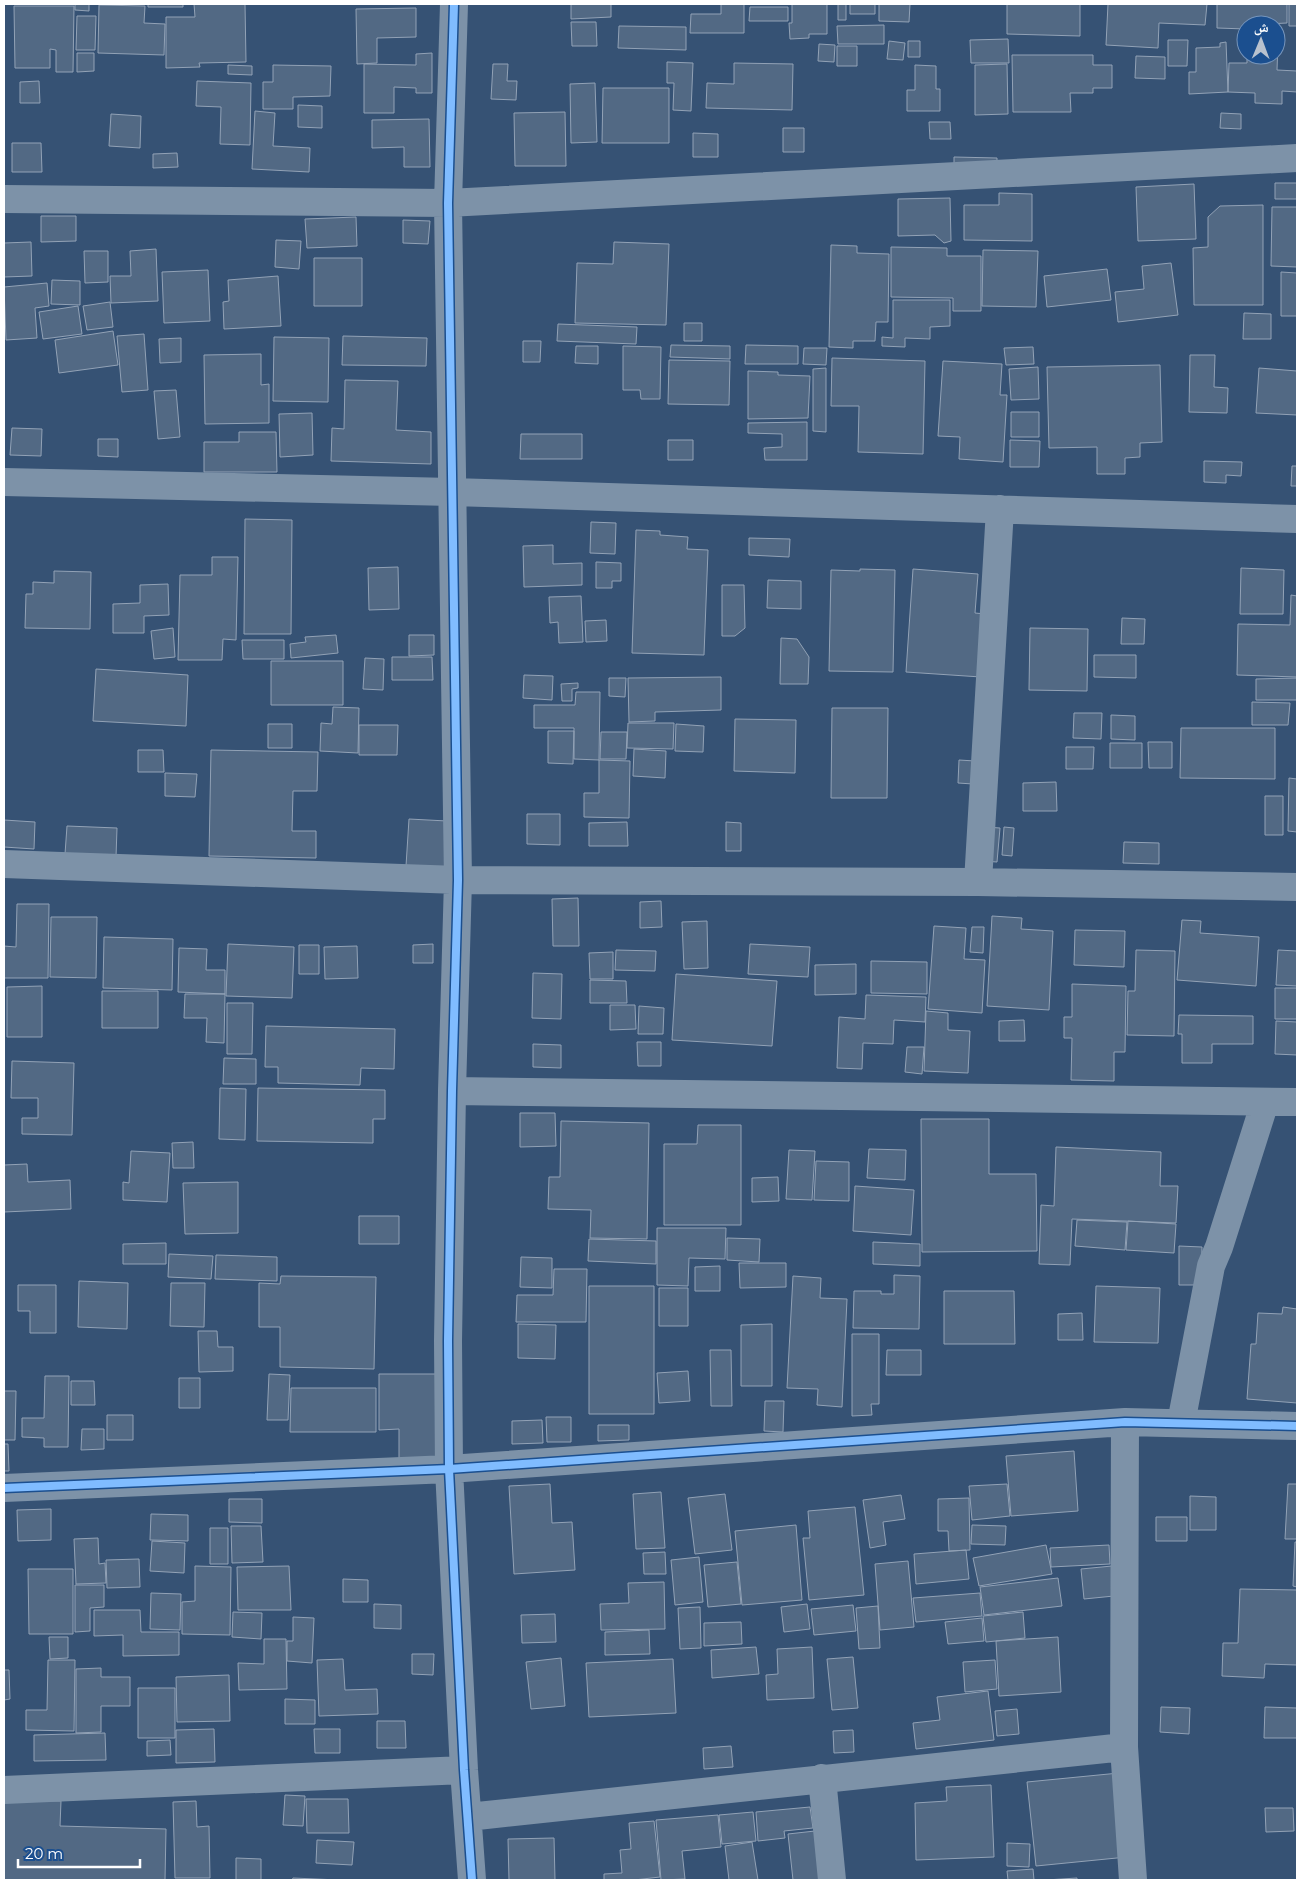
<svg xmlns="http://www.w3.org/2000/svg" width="1301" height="1884" font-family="Montserrat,'Noto Naskh Arabic',sans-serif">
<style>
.building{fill:#526984;stroke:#92a2b6}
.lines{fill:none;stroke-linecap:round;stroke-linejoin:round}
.minor{stroke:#7d92a8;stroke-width:28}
.cycleway-casing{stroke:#1b4f8f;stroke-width:11}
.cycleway{stroke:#80bcff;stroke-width:8}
</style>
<rect width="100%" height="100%" fill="#365274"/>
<!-- building -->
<path class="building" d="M75,4H89V11L75,10Z
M148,4H183V7H148Z
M194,4H245L246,62L199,63L200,67L166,68V17H195Z
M571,4H611V17L571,19Z
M721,4H744V33H690L691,14H721Z
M792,4H827V34H809V38L790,39L789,23H792Z
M838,4H846V20H838Z
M850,4H875V14H850Z
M879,4H910L909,22L879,21Z
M1007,4H1080V36L1007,34Z
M1108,4H1207L1205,25L1159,23L1158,48L1106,45Z
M1217,4H1287V23L1246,25V29L1217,28Z
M1289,4H1297V26H1289Z
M99,5L145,6L144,23L165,24L164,55L98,53Z
M14,6H74L73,72H56V50L50,49V68H15Z
M750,7H788V21H749Z
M416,8V37L377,38V63L357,64L356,9Z
M77,16H96L95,50H76Z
M571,22H596L597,46H572Z
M884,25V44H838L837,26Z
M619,26L686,27V50L618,48Z
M1008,39L1009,63H971L970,40Z
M1168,40H1188L1187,66H1168Z
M889,41L905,43L903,60L887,59Z
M908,41H920V57H908Z
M1226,42L1228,92L1189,94V72H1196V48L1220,47V43Z
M1276,43H1278L1277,70L1297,71V92L1282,91V104L1255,103V93L1228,92L1229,63H1247V55H1276Z
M819,44L835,45L834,62L818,61Z
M837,46H857V66H837Z
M77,53H94V71L77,72Z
M432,53V93H416V88L394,87V113H364V64L416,65V54Z
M1012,55H1093V65H1112V88H1093V93H1070L1071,112H1013Z
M1136,56L1165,57V79L1135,78Z
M667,62L693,63L691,111L673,110L674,83H667Z
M734,63L793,64L792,110L706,108L707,83L734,84Z
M493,64H508L507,81H517L516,100L491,99Z
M1007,64L1008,114L975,115V65Z
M228,65L252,66V75L228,74Z
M273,65L331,66L330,96L293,97V109H263V82H273Z
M915,65L936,66V89H940V111H907V90H915Z
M39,81L40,103H20V82Z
M197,81L251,83L250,145L220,144L221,107L196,106Z
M595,83L597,142L571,143L570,84Z
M603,88H669V143H602Z
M298,105L322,106V128L298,127Z
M255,111L275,113L273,146L310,148L309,172L252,169Z
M565,112L566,166H515L514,113Z
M1221,113L1241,114V129L1220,128Z
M111,114L141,116L140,148L109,146Z
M429,119L430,167H404V147L372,148V120Z
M929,122H950L951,139H930Z
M783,128H804V152H783Z
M693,133L718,134V157H693Z
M12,143H41L42,172H12Z
M177,153L178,167L153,168V154Z
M954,157L997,158V171L954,170Z
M1275,183H1297V199H1275Z
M1194,184L1196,239L1138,241L1136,187Z
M999,193L1032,194V241L964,240V205H999Z
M950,198L951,241L944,243L935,235L898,236V199Z
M1263,205V305H1194L1193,248L1208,247V217L1220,206Z
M1272,207H1297V267L1271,266Z
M41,216H76V241L41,242Z
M356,217L357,246L307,248L305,219Z
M403,220L430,221L428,244L403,243Z
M276,240L301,241L299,269L275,267Z
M31,242L32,276L4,277V243Z
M614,242L669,244L666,325L575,323L577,263L613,264Z
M831,245L857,246V253L889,254L888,322H876L875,341H853V348L829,347Z
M891,247L947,248V256H981V311H953V298L891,297Z
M156,249L158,301L111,303L110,276H131L130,251Z
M983,250L1038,251L1036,307L982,306Z
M84,251H108V282L85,283Z
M314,258H362V306H314Z
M1171,263L1178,315L1118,322L1115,292L1144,289L1142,266Z
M1107,269L1111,300L1047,307L1044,276Z
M208,270L210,321L164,323L162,272Z
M1281,272L1297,273V316H1281Z
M278,276L281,326L224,329L223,302L229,301L228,280Z
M52,280L80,281V305L51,304Z
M47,283L49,306L35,308L37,338L6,340L4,287Z
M893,300H950V326L930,327V339L905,338V347L882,346V337L893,338Z
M110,302L113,327L87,330L83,306Z
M78,306L82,334L43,339L39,312Z
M1244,313L1271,314V339H1243Z
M684,323H702V341H684Z
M558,324L637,327L636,344L557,341Z
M113,331L118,365L59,373L55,340Z
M144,334L148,390L122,392L117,336Z
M343,336L427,338L426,366L342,365Z
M274,337L329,338L328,402L273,401Z
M181,338V362L160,363L159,339Z
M523,341H541L540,362H523Z
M671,345L730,346V359L670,357Z
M746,345L798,346V364H745Z
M576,346H598V364L575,363Z
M623,346L661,347L660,399H641L640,390H623Z
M1033,347L1034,364L1006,365L1004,348Z
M804,348H827L826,365L803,364Z
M261,354V385L269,384V423L205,424L204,355Z
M1190,355H1215L1214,387L1228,388L1227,413L1189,412Z
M832,358L925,361L923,454L858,452L859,406H831Z
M669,360L730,361L729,405L668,404Z
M943,361L1002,364L1000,395H1007L1003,462L959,459L960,437L938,436Z
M1160,365L1162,442L1140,443V457L1125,458V474H1097V447L1049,448L1047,367Z
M1038,367L1039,399L1011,400L1009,369Z
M826,368V432L813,431V369Z
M1259,368L1297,371V415L1256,413Z
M748,371L778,372V375L810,376L808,418L748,419Z
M345,380L398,381L396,430L431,432V464L331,461L332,428L344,429Z
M176,390L180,437L158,439L154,391Z
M1011,412H1039V437H1011Z
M312,413L313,455L280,457L279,414Z
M807,422V460H765L764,448L782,447V434L748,433V423Z
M12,428L42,429L41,456L10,455Z
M239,432H276L277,472H204V442H239Z
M521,434H582V459H520Z
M98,439H118V457L98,456Z
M668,440H693V460H668Z
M1010,440L1040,441L1039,467H1010Z
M1204,461L1242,462L1241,476L1226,475V483L1204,482Z
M1292,466H1297V486H1291Z
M245,519L292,520L291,634H244Z
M591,522L616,523L615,554L590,553Z
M636,530L660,531V535L688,537L687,549L708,550L704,655L632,653Z
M749,538L790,539L789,557L749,555Z
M553,545V564L582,563V585L524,587L523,546Z
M212,557H238L236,640L223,639L222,660H178L180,575H212Z
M596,562L621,563V581H612V588H596Z
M398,567L399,609L369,610L368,568Z
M1241,568L1284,570L1283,614H1240Z
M860,569L895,570L893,672L829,671L831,570L860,571Z
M913,569L978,574L975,613L985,614L981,677L906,672Z
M54,571L91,572L90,629L25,628L26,594H33V582L54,583Z
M768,580L801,581V609L767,608Z
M168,584L169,615L144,616V633H113V604L140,603V585Z
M722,585H744L745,628L735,636H722Z
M1291,595L1297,596V677L1237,675L1238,624L1290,625Z
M581,596L583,642L559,643L558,622L550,623L549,597Z
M1122,618L1145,619L1144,644H1121Z
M606,620L607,641L586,642L585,621Z
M173,628L175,657L154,659L151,631Z
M1030,628L1088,629L1087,691L1029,690Z
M336,635L338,653L291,658L290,644L306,642L305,637Z
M409,635H434V655L409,656Z
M781,638L797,639L809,657L808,684H780Z
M242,640H284V659H243Z
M1094,655H1136V678L1094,677Z
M392,657H432L433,680H392Z
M365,658L384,659L383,690L363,689Z
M271,661H343V705H271Z
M96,669L188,675L186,726L93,721Z
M524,675L553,676L552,700L523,698Z
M721,677V710L655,712V721L629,722L628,678Z
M609,678H626L625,697L609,696Z
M1297,678V700H1256V679Z
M578,683V688L572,689V701H562L561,684Z
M576,692H600L599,760L574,759V728H534V705H575Z
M1252,702L1290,703L1288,725H1252Z
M333,707L359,708L358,753L320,751L321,723L332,724Z
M832,708H888L887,798H831Z
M1074,713H1102L1101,739L1073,738Z
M1111,715L1135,716V740L1111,739Z
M735,719L796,720L795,773L734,771Z
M628,723H674L673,749L627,748Z
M268,724H292V748H268Z
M676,724L704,726L703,752L675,751Z
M359,725H398L397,755H359Z
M1181,728H1275V779L1180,778Z
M548,731H574L573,764L548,763Z
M601,732H627L626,759H600Z
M1148,742H1172V768H1149Z
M1110,743H1142V768H1110Z
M1066,747H1094L1093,769H1066Z
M634,749L666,751L665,778L633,776Z
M138,750H163L164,772H138Z
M211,750L318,752L317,791H293L292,831H316V858L209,856Z
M599,760L630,761L629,818L584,817V793H599Z
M959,760L975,761L973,784L958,783Z
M165,773L197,774L195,797L165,796Z
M1289,778L1297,779V832L1288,831Z
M1056,782L1057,811H1023V783Z
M1265,796H1283V835H1265Z
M527,814H560V845L527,844Z
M409,819L447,821L445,868L406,866Z
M4,820L35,822L34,849L4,847Z
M627,822L628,846H589V823Z
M726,822L741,823V851H726Z
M67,826L117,828L116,857L65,854Z
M986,827L1000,828L997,862L983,861Z
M1004,827L1014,828L1012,856L1002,855Z
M1124,842L1159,843V864L1123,863Z
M578,898L579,946H553L552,899Z
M661,901L662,927L640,928V902Z
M17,904H49L48,978H4V946L16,947Z
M992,916L1022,918L1021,929L1053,931L1049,1010L987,1006Z
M51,917H97L96,978L50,977Z
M1182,920L1201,921L1200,933L1259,937L1256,986L1177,980Z
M707,921L708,968L684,969L682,922Z
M934,926L966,928L964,959L985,960L982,1013L928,1009Z
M972,927H984L983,953L970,952Z
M1075,930L1125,931L1124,967L1074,965Z
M104,937L173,939L172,990L103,988Z
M228,944L294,947L292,998L226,996Z
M433,944V963H413V945Z
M750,944L810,947L808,977L748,974Z
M299,945H319V974H299Z
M357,946L358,978L325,979L324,947Z
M179,948L207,949L206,970H225V994L178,992Z
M616,950L656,951L655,971L615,970Z
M1136,950L1175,951L1174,1036L1127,1035L1128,991H1135Z
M1278,950L1297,951V986L1276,985Z
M613,952V979H590L589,953Z
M871,961L927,962V994L871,993Z
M856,964V994L815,995V965Z
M533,973L562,974L561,1019L532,1018Z
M676,974L777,981L772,1046L672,1040Z
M590,980L626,981L627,1003H590Z
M1072,984L1126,986L1125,1052H1114V1081L1071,1080L1072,1038H1064V1017H1072Z
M42,986V1037H7V987Z
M1275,988H1297V1019H1275Z
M102,991H158V1028H102Z
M185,994H225L224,1043L206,1042L207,1018H184Z
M866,995L926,997L925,1022L894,1020L893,1044L863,1043L862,1069L837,1068L839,1017L865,1019Z
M227,1003H253L252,1054H227Z
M610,1005H635L636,1029L610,1030Z
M639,1006L664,1008L663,1034H638Z
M926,1011L948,1013V1030L970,1031L968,1073L924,1071Z
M1179,1015L1253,1016V1044H1212V1063H1182V1034H1178Z
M1024,1020L1025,1041H999V1021Z
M1276,1021L1297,1022V1055L1275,1054Z
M266,1026L395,1029L394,1069L361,1068L360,1085L278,1083V1067H265Z
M637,1042H661V1066H638Z
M533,1044L561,1045V1068L533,1067Z
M907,1047H924L922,1074L905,1072Z
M224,1058L256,1059V1084H223Z
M12,1061L74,1063L72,1135L22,1134V1118H38V1098H11Z
M220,1088L246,1089L245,1140L219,1139Z
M258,1088L385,1090V1119H373V1143L257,1141Z
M520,1113H555L556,1146L520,1147Z
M921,1119H989V1174H1036L1037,1251L922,1252Z
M561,1121L649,1123L647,1239L590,1238L591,1210L548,1209L549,1177H560Z
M698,1125H741V1225H664V1144H697Z
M193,1142L194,1168H173L172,1143Z
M1056,1147L1161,1152L1160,1186H1178L1176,1223L1072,1219L1070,1265L1039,1264L1041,1205L1054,1206Z
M869,1149L906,1150L905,1180L867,1178Z
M789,1150L815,1151L812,1200L786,1199Z
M131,1151L170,1153L167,1202L123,1200V1182L129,1183Z
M816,1161L849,1162V1201L814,1200Z
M27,1164L28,1182L70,1180L71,1209L4,1212V1165Z
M778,1177L779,1201L752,1202V1178Z
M238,1182V1233L185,1234L183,1183Z
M855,1186L914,1190L911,1235L853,1231Z
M359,1216H399V1244H359Z
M1077,1220L1127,1222L1125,1250L1075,1246Z
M1128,1221L1176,1224L1174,1253L1126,1250Z
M657,1228H726L725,1259L689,1258L688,1286L657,1285Z
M727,1238L760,1239L759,1262L727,1260Z
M589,1239L656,1241V1264L588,1261Z
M873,1242L920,1244V1266L873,1264Z
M166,1243V1264H123V1244Z
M1179,1246L1202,1247L1201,1285H1179Z
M169,1254L213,1256L211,1279L168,1277Z
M216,1255L277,1257V1281L215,1279Z
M521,1257L552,1258V1288L520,1287Z
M739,1263H786V1287L740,1288Z
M720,1266V1291H695V1267Z
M554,1269H587L586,1322H516L517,1295H553Z
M894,1275L920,1276L919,1329L853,1328L854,1291H881V1294H894Z
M281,1276L376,1277L374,1369L280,1367V1327H259V1283L280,1284Z
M793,1276L821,1278L820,1298L847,1299L842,1407L817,1405L818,1389L787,1388Z
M79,1281L128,1283L127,1329L78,1327Z
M171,1283H205L204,1327L170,1326Z
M18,1285H56V1333H30V1311H18Z
M589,1286H654V1414H589Z
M1096,1286L1160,1288L1158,1343L1094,1342Z
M659,1288H688V1326H659Z
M944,1291H1014L1015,1344H944Z
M1283,1307L1297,1309V1403L1247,1399L1251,1344H1256L1258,1313L1282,1314Z
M1082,1313L1083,1340H1058V1314Z
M518,1324L556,1325L555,1359L518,1358Z
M772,1324V1386H741V1325Z
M198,1331H217L218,1347H233V1371L199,1372Z
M852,1334H879V1404H871L872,1415L852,1416Z
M710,1350H731L732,1406H711Z
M887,1350H921V1375H886Z
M688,1371L690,1401L659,1403L657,1373Z
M269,1374L290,1375L288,1420H267Z
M379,1374H438L437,1461H399V1429L379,1430Z
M45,1376H69L68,1447H44V1438L22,1437V1418H44Z
M179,1378H200V1408H179Z
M71,1381H94L95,1405H71Z
M291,1388H376V1432H290Z
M4,1391H16L15,1440H4Z
M765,1401H784L783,1432L764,1431Z
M107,1415H133V1440H107Z
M546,1417H571V1442H547Z
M542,1420L543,1443L512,1444V1421Z
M598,1425H629V1440L598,1441Z
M82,1429H104V1449L81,1450Z
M4,1444H8L9,1471H4Z
M1074,1451L1078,1511L1011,1516L1006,1456Z
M550,1484L552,1523L572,1522L575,1570L514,1574L509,1486Z
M1007,1484L1010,1516L972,1520L969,1486Z
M1288,1484H1297V1539H1285Z
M661,1492L665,1548L636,1549L633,1494Z
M725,1494L732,1550L695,1554L688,1498Z
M901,1495L905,1519L883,1522L886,1545L870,1548L863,1500Z
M1190,1496L1216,1497V1530H1190Z
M969,1498L970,1550L949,1551L948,1531H938V1499Z
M229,1499H262V1523L229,1522Z
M855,1507L864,1595L809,1600L803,1538H810L808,1511Z
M51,1509V1540L18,1541L17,1510Z
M151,1514L188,1515V1541L150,1540Z
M1156,1517H1187V1541H1156Z
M796,1525L802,1600L742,1605L735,1531Z
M972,1525L1006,1526L1005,1545L971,1544Z
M231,1526H261L263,1562L232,1563Z
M210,1528H228V1564H210Z
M98,1538L99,1564L105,1563L106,1583L76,1584L74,1539Z
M152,1541L185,1543L184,1573L150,1571Z
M1295,1542H1297V1587L1293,1586Z
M1046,1545L1052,1574L979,1586L973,1558Z
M1109,1545L1110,1564L1051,1567L1050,1548Z
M966,1550L969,1579L916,1584L914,1554Z
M665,1552L666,1574H644L643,1553Z
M699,1557L703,1602L675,1605L671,1560Z
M139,1559L140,1587L107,1588L106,1560Z
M908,1561L914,1627L880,1630L875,1564Z
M737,1562L741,1604L708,1607L704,1565Z
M195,1566L231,1567L230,1635L182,1634V1602L195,1601Z
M289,1566L291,1610H238L237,1567Z
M1112,1566L1114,1596L1084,1599L1081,1569Z
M28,1569H73V1634H29Z
M1058,1578L1062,1606L984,1615L980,1587Z
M343,1579L368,1580V1602H343Z
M664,1582L665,1629L601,1630L600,1604L629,1603L628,1583Z
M75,1585H104V1607L90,1608V1631L75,1632Z
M1240,1589L1297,1590V1665L1265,1664L1264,1678L1222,1676L1223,1643H1238Z
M151,1593L181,1594L180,1630L150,1629Z
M980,1593L982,1616L916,1622L913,1598Z
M374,1604L401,1605V1629L374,1628Z
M807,1604L810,1629L784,1632L781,1607Z
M853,1605L856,1631L814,1635L811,1609Z
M878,1606L880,1648L859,1649L856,1608Z
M700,1607L701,1648L680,1649L678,1608Z
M94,1610H140L141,1632H179V1655L123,1656V1635L94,1636Z
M233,1612L262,1613L261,1639L232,1637Z
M1023,1612L1025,1638L986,1642L983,1616Z
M555,1614L556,1642L522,1643L521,1615Z
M293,1617L314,1618L312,1663L287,1661V1641H293Z
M982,1618L984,1641L948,1644L945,1622Z
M741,1622L742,1644L704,1646V1623Z
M649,1630L650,1654L605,1655V1632Z
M49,1637H68V1658L50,1659Z
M1058,1637L1061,1692L999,1696L996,1641Z
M264,1639H286L287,1689L239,1690L238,1663L264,1664Z
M756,1647L759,1674L712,1678L711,1650Z
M812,1647L814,1698L767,1700L766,1675L778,1674L777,1649Z
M412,1654H434L433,1675L412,1674Z
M853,1657L858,1708L832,1710L827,1659Z
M561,1658L565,1706L531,1709L526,1662Z
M343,1659L345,1690L377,1689L378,1714L319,1716L317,1660Z
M673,1659L676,1713L589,1717L586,1663Z
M48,1660H75L74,1731L26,1730V1710H47Z
M995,1660L997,1689L965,1692L963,1662Z
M101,1668V1677H130V1706H101V1732L76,1733V1669Z
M4,1670H9L10,1699L4,1700Z
M229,1675L230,1721L177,1722L176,1677Z
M138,1688H175V1738H138Z
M988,1691L994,1740L916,1749L913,1723L940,1720L937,1697Z
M285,1699L315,1700V1724H285Z
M1161,1707L1190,1708L1189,1734L1160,1732Z
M1265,1707L1297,1708V1738H1264Z
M1017,1709L1019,1734L997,1736L995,1711Z
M377,1721H405L406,1748H377Z
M214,1729L215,1762L176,1763V1730Z
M314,1729H340V1753H315Z
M853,1730L854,1752L834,1753L833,1731Z
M105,1733L106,1760L34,1761V1735Z
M170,1740L171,1755L147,1756V1741Z
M731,1746L733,1767L704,1769L703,1748Z
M1119,1773L1127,1857L1036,1866L1027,1782Z
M991,1785L994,1857L916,1860L915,1803L947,1801L946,1787Z
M285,1795L305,1796L303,1826L283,1825Z
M306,1799H348L349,1833H307Z
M4,1800L61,1801L60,1826L166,1829L165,1880H4Z
M196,1801L197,1827L209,1826L210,1878H175L173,1802Z
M810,1807L813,1828L784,1831L785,1838L758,1841L756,1812Z
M1265,1808H1293L1294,1831L1266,1832Z
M753,1812L756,1841L722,1844L719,1815Z
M718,1815L721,1847L682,1851L685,1879L661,1880L656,1820Z
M654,1821L660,1877L634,1880H604V1874L622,1873L620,1850L631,1849L629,1823Z
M815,1831L821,1880H793L788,1834Z
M554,1838L555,1880H509L508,1839Z
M317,1840L354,1842L352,1865L316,1863Z
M752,1842L758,1880H729L725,1846Z
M1007,1843L1030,1844L1029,1867L1007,1866Z
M236,1858L261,1859V1880H236Z
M1033,1869L1034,1880H1008L1007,1871Z
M293,1878L339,1880H292Z
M1077,1878V1880H1046Z"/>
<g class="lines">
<!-- minor -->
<path class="minor" d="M454,4L448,203L458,880L452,1091L448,1341L449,1469L464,1770L472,1880
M4,199L448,203L1297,158
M4,482L452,492L1297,519
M4,864L458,880L978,882L1297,887
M978,882L1000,509
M452,1091L1297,1102
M1125,1422L1124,1747L1133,1880
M1181,1423L1211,1266L1219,1247L1265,1102
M4,1488L449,1469L1125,1422L1297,1426
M822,1778L832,1880
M4,1790L464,1770
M468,1817L1124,1747"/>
<!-- cycleway casing -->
<g class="cycleway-casing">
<path id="cycleway" d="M454,4L448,203L458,880L452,1091L448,1341L449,1469L464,1770L472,1880
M4,1488L449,1469L1125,1422L1297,1426"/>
</g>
<!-- cycleway -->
<use href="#cycleway" class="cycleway"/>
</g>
<!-- border -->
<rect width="1301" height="1884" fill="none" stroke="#ffffff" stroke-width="10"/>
<!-- north arrow -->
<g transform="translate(1261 40) rotate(1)"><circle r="24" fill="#1b4f8f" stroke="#7695bc"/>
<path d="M0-4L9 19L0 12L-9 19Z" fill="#b9c2ce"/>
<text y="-8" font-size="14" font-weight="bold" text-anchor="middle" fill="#ffffff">ش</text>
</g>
<!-- scale -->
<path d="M18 1859v8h122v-8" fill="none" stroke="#ffffff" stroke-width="2.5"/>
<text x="25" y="1859" font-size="15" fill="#ffffff" stroke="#1b4f8f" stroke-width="4" paint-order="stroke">20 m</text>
</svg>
